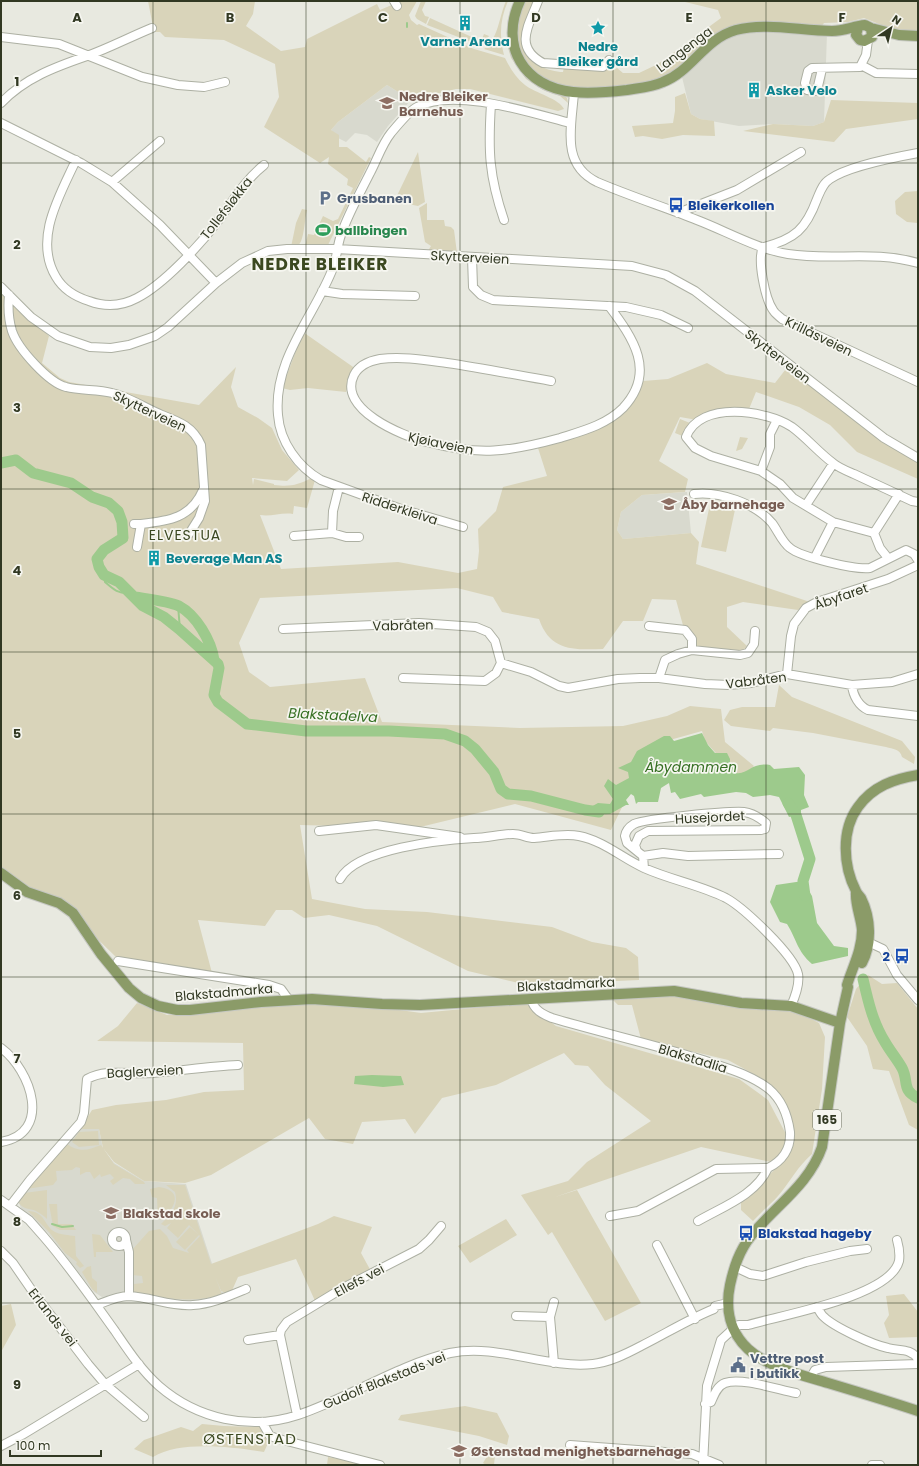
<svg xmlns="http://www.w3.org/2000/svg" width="919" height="1466" font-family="Poppins,sans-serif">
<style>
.built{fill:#d8d9ce}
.green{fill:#d9d4ba}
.water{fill:#9dca8c}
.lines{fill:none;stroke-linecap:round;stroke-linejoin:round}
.stream{stroke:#9dca8c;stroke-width:2}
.river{stroke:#9dca8c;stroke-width:11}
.minor-casing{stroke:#adb0a3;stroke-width:10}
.major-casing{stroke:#c5c7c1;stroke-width:12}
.minor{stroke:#fff;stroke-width:8}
.major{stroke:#8b9b68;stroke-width:10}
.grid{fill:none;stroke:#313822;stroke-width:1;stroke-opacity:0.55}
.labels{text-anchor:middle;stroke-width:3.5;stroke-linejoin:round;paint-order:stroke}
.shield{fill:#f6f6f0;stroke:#6c7160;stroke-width:1}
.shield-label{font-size:12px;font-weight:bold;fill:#313822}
.culture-label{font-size:13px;font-weight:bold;fill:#0d838f;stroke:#f6f6f0}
.street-label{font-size:13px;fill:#313822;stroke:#f6f6f0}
.education-label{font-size:13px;font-weight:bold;fill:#785e54;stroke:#f6f6f0;text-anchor:start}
.service-label{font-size:13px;font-weight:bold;fill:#4e5e75;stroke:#f6f6f0;text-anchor:start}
.transit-label{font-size:13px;font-weight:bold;fill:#164399;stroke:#f6f6f0;text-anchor:start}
.leisure-label{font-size:13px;font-weight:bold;fill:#27864d;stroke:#f6f6f0;text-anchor:start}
.neighbourhood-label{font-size:14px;letter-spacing:1px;fill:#3b4820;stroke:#f6f6f0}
.water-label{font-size:14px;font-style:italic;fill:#356f22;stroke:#f6f6f0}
.quarter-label{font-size:15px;letter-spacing:1px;fill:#3b4820;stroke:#f6f6f0}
.district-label{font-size:17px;font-weight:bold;letter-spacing:1px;fill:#3b4820;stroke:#f6f6f0}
.grid-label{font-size:13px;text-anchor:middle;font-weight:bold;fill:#313822;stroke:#f6f6f0;stroke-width:3.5;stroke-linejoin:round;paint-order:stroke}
</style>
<rect width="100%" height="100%" fill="#e8e9e0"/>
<!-- built -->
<path class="built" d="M765,30L827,33L824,122L813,126L773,124L739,126L700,119L691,114L682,77L687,71L704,54L725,39L740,33Z
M387,85L411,100L388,126L377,142L367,135L355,133L346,142L338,138L331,130L338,122Z
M687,492L691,533L623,539L617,530L621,512L642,495Z
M80,1129H99L103,1149L114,1163L144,1181L186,1184L221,1291L228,1295L201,1301L184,1302L121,1293L102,1297L94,1292L48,1233L21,1208L18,1201L28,1186L47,1167Z"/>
<!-- green -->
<path class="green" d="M148,1H255L253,14L246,26L281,51L305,47L307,39L377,4L380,10L401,1H417L409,15L411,20L417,25L419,24L474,49L505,58C510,68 516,78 525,85C535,93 560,99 564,109L558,111L470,89H456L411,100L387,85L338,122L331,130L339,135V147H347L366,162L369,157L371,158L328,245L305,246L308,234L314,235L323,216L333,221L338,219L353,188L347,185L348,179L328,164L329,157L320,163L264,127L279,97L275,64L224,40L165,37L160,32H154Z
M421,1H426L422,10L425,16L429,17L426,24L417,19L415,16Z
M506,1H508C500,19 499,36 504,55L484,49C498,40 499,17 506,1Z
M523,1H535C532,12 523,37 524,47C524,63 550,72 563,72L564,67L614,70L617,68L623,73H639L658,64L721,18L718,10L681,1H918V33L889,28L864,18L848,22L824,23L821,27L732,29L680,68L653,83L585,90L552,84L530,69L517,45L518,17Z
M430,18L474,38L482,39L484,34L489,36L484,43L474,42V43L427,25Z
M509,40L512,54L567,98L568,103L560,96L543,90L526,79L511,58L506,41Z
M685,93L691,114L700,119L714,121L715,136L683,135L662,139L643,136L635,137L632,126L673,123L675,111V97Z
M831,100L918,103V119L846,129L834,142L743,131L773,124L813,126L824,122Z
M418,152L425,202L418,206L403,203L393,204Z
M918,191V223L907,222L896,214L895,201L905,192Z
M427,203V220H444L445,226L451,227L454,230L457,253L428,251L431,246L425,242L419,208Z
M302,209L307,210C305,218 304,238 300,243C298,247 294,246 291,247L296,223Z
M1,291L49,336L42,363L60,378L69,382L199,405L236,367L231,387L238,407L258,418L272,428L282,450L299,470L287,481L252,478L253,485L254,479L274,484V485C291,487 297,485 312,478L315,480L307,508L294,506L293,514C282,512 271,517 260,515L281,569L398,562L458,573L477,569L479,551L478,529L496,511L503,487L547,476L538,448C570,438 614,430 634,401C638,395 640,387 643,381L668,379L707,363L726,374L775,383L789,365L880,440L918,460V479L857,452L830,425L799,407L756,392L749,409L715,412L697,420L680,417L659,461L688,479L685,492L642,495L621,512L617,530L623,539L691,533L699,542L696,564L810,602L798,610L743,602L727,607V627L747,646L743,651L695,648L684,629L676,600L652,599L643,621H623L603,649C573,650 550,651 539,619L502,612L493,597L457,588L260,598L239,643L249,672L270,687L365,678L382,722L520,728L623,726L667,716L690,706L721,709L725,742L754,766L740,780L705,741L702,731L652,745L611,830L515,804L416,828L300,825L312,899L365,909L427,912L552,927L592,942L626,948L638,957L639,980L527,985L468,971L377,926L329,915L304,918L292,910H276L265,926L198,920L212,973L118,959L72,914L1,872Z
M303,332L356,369L351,375L346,392L308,388L290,390L282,388Z
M680,419L690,423L685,437L675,433Z
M740,437L748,438L742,449L736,451Z
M711,499L736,505L726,552L701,547Z
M779,685L792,697L902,741L915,757L914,764L902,757C900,749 893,749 886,747L813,733L773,728L770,731L731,726L724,720L730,710L742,707H775Z
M868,975L882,984L897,983L918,1009V1130L909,1125L889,1071L873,1069L867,1046L847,1017L856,989Z
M667,993L798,1012L819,1023L825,1037L822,1089L812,1154C798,1166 790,1182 778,1196C770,1205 761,1212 753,1221L741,1210V1201L785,1160L794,1143L789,1110L761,1078L728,1060L641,1039L632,1005H618L613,1000Z
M279,1002H343L421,1013L525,1003L556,1026L739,1079L768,1100L787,1136L783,1153L771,1162L701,1147L555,1197L577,1190L641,1303L605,1321L552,1232L548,1235L521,1195L568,1181L587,1162L651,1121L605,1085L588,1066L575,1065L564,1053L496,1085L442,1098L415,1134L405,1119L362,1122L353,1144L325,1139L309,1118L211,1175L185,1183L144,1181L114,1162L103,1148L99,1129H80L92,1110L116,1105L166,1100L204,1092L244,1090L243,1043L97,1041L118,1026L137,1003L167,1015Z
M98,1131L99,1145L79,1147L72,1142L79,1132Z
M67,1144C80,1153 88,1150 101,1145L114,1164L144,1182L145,1184H135L130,1179L123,1178L113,1185L110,1181L114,1178L110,1174L101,1177L100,1174L94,1179L90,1172H86L80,1175V1168L76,1167L72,1170L56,1171L57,1180L53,1185L26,1189Z
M166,1185H185L211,1264L318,1224L334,1216L372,1227L361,1253L372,1273L316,1303L296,1259L238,1277L230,1295L221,1291L215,1276L222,1295C188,1303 167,1299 133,1292L134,1284L143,1283L142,1276L132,1275V1250L149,1231L160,1229L167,1236L173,1248L189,1253L187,1250L200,1236L189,1225L178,1238L167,1228L171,1223L165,1226L161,1224C171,1215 179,1206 175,1192Z
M159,1187C184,1191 175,1207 162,1220L158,1218L157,1198L152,1197L150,1189Z
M47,1190V1219C44,1216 40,1213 36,1211C29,1208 24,1210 19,1203L24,1193Z
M49,1204H57L58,1224H72L76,1230H60L53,1226Z
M28,1211C45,1211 44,1226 55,1232C61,1235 69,1235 75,1236L76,1256L84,1266L80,1268L76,1264L77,1262L65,1253L49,1232Z
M506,1219L517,1235L470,1263L458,1246Z
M190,1227L199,1235L185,1250L176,1242Z
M92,1234L100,1235L113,1252H96V1257H94Z
M91,1266L92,1278L97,1282V1293L92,1289L82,1272L87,1267Z
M904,1294L918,1312V1337L889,1338L884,1323L889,1315L886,1296Z
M11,1304L16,1325L1,1352V1306Z
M465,1406L497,1413L509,1436L507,1445L479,1436L398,1420L401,1415Z
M202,1424L224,1426L260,1427L269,1441L264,1452C234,1447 180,1440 153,1457L134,1449L144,1440L181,1427L193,1431Z
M491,1450L495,1455L494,1465H486L483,1463Z
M328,1457L363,1464L365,1465H327Z"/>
<!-- water -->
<path class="water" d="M702,733L708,745L715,753H727L730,759V765L736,770V773C748,775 751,762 770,765L774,769L799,767L805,775L804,795L809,807L801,810V813L789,817L779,797L770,795L753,797L746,793L736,792L704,797L701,794L680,799L675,792L671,793L669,783L661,788L658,802H638L636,804L634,796L631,794L626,800L629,805H626L610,814L590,815L583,807L589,808L598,803L610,804L613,799L604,786L608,779L616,785L629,778L628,772L618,768L631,762L637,751L664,736H670L674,741Z
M803,881L812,896L817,923L834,946L848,948V956L812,964C797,951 797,940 787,924L780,922L770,902L776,885Z
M372,1075L401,1076L404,1085L383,1087L354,1084L355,1076Z"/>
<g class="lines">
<!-- stream -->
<path class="stream" d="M407,27V23
M104,575L105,582C113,589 118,594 130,593
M178,605L180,630
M52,1224L62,1227L73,1226"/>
<!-- river -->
<path class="river" d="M1,463L16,460L33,473L71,483L92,497L109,503L118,511L122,522L123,538L104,550L97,559L99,567L104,575L119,582L143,606L164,617L179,629L218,664L219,668L214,695L218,702L247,724L306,731H389L445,734L465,741L475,749L494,772L501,789L508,794L531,796L585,810L599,812
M135,597C147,599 168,601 179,606C196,615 211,640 214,660
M788,803L796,815L810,859L803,881L805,896
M863,979C868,1001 873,1023 885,1042C890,1051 897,1059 902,1068C909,1081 901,1090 918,1098"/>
<!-- minor casing -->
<g class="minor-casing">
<path id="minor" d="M394,1L397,6
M538,1C529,25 513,47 543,63L603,67L609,60
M1,37L59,44L142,77L178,85L204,87L225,82
M861,65L876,73L918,74
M822,69L818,86L815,91L807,90L805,83L808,71L812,68L860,67L866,55L868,40
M574,92C572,126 560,164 597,182C630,196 664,207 697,220C726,231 757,249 788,254C833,261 873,250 918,263
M1,103C25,78 55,67 87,56C109,48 130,37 152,28
M491,104C488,151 489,176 504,220
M1,123L81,163L112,182
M160,141L112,182L160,225L216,283
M76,160C60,195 33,239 56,277C63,289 76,297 89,301C105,307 122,306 137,298C164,284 199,246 218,221C233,201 245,180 264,165
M678,213L737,190L801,152
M763,247C757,260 765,298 773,310C775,314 779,316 782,319L918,382
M764,247C795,239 806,229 817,199C820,192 823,183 830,179C847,167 896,157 918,153
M472,257L473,287L481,295L493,300L626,307L661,315L688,328
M1,287L31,317L58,336L90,347L111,348L129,345L155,336L168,327L216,283L242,263L268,251L287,249H337L632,266L666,275L695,291L884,438L918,458
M322,291L342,294L415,296
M9,295C8,306 9,321 12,331C18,349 49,383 66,387C81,391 97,389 112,393C129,397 145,408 162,415C180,422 193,427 201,445L205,501L199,518L189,534
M551,381C516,375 482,368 447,363C425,360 402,356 380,359C369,361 359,365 354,375C337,409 402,436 427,442C479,456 509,452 560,438C582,431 606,425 623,408C657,372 633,338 609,306
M761,471L770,447V434L777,420
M694,494C719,491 755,503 772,523C778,531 782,542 790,548C801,557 855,570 870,568L906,550L914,554L918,560
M806,505L833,464
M134,524H141L137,547
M141,524C169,521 191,518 203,490
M463,527L401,509L321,480C298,467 280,442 278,415C273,359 314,317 333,268C337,257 337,246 341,235C348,214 360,193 370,173C377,160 382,144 391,133C396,127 410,110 417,107C454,87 531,113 570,123
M332,533L333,511L339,487
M874,533L899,494
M294,536L332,533L346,537H359
M815,557L833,522
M888,558L880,548L874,533L833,522L793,498L780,484L761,471L711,456L695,448L686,437C700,400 766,410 792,427C807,438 818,452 833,463C839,468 847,471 854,474C873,483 893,492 912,501L918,502
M649,626L685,630L692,639V650
M283,629L419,623L476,627L488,632L495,641L501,663
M787,674L791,636L794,624L806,608L817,602L888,579L918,565
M403,678L485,681L496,673L501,663L531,672L559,686L568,688L618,679L640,678H659L705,684L729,685L751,683L787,674L852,685L892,682L918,674
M659,678L665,660L678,654L692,650L740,655L748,653L754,644L755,631
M852,685C853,696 859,706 868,710L918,716
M319,831L376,825L460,837
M637,851L635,845L639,836L648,831L761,830L765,829L766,823C760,818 752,813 744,812C728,811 647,818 634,824C629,827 626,830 625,836L627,843L643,856L644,868
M643,856L663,853L688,856L779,854
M340,879C357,848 442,840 474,838C487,838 500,834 513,834C521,834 527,838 534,838C549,837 564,833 579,836C604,841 622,858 644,868C671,880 700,885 726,898C744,908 794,955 798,974C800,985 795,997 791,1006
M864,943L868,942L883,949L897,975L918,1000
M118,961L269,985L281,989L289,1000
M531,999C534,1010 542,1014 552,1018C602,1033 653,1044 703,1060C726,1068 750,1074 769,1089C782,1100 788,1117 790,1132C791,1149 782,1161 768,1168L716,1169L638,1211L610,1216
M1,1048C31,1070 53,1133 1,1142
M1,1200L29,1220L44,1237C70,1267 92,1299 115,1331C128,1350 141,1370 159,1386C197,1419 250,1431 298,1415C349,1398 397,1365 450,1353C498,1343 545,1369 593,1364C610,1362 626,1354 641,1346C665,1334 689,1319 714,1309L715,1306L728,1303
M10,1206L30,1180L81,1122L84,1113L87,1079C107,1068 130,1075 153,1073C181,1071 209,1066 238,1065
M698,1221C722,1207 756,1195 768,1168
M112 1239a7 7 0 1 1 14 0a7 7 0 1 1-14 0Z
M126,1240L129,1252V1296
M657,1245L695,1319
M1,1251L13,1263L33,1292L88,1364L105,1384L144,1417
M735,1267L750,1274L763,1276L806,1262L850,1251L867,1249
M97,1305C107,1301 118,1296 129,1296C151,1297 171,1307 193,1305C211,1304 229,1296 246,1289
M817,1307C819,1310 821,1315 824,1317C834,1327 873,1345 888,1348C899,1351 911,1348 918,1359
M516,1316L550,1317
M739,1325H748C781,1315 890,1297 899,1261C900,1254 899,1247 897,1240
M248,1340L280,1335
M554,1363L550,1317L554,1302
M811,1377L815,1370L826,1367L918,1364
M705,1404L711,1402C714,1395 717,1386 725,1383C741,1377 779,1390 796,1393
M297,1415L280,1335L281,1330L287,1322L343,1288L419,1249L429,1240L441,1226
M262,1422L270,1436L279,1439L380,1465
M570,1445L692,1454L719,1465
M1,1446L22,1435L139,1364
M703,1465L707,1386L721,1340L733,1329
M872,1465H880"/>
</g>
<!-- major casing -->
<g class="major-casing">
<path id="major" d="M520,1C499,46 524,87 573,92C591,94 610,92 627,90C639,88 652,87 663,82C692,71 704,39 736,30C768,22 800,31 832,31C844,31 854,26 865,25L871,28L899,35L918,36
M858,28L856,35L860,40L864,41L872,37L871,28
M1,873L27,892L59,903L73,913L101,954L129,988L141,998L158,1006L177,1010H190L261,1002L312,999L382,1004L420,1005L674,991L741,1003L791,1006L840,1023
M856,892C855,905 861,917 862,930C862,950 853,966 847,985L848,987L840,1023L822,1147C809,1185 775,1206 751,1236C739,1251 734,1267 730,1285C725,1309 730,1332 748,1349C769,1368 802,1375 828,1383C858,1392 888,1401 918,1411
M862,963C872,944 871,918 861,898C860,896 857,894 856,891C843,866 841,830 858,807C873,786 894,779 918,775"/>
</g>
<!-- minor -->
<use href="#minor" class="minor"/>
<!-- major -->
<use href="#major" class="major"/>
</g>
<!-- grid -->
<path class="grid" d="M153,1V1465M306,1V1465M460,1V1465M613,1V1465M766,1V1465M1,163H918M1,326H918M1,489H918M1,652H918M1,814H918M1,977H918M1,1140H918M1,1303H918"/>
<!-- icons -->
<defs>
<g id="building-bare" transform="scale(1.2)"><path d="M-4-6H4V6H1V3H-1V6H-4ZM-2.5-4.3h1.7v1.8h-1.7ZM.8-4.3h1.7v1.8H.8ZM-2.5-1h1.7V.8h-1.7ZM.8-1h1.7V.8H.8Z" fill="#0f9aa8" stroke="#f6f6f0" stroke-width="2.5" paint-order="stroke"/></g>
<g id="sight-bare" transform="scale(1.2)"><path d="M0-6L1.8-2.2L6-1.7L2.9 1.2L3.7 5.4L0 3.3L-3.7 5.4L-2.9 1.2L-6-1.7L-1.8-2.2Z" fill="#0f9aa8" stroke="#f6f6f0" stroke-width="2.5" paint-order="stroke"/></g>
<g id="school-bare" transform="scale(1.2)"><path d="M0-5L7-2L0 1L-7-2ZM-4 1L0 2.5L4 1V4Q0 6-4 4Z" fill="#8d6e63" stroke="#f6f6f0" stroke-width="2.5" paint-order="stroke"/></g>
<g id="parking-bare" transform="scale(1.2)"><path d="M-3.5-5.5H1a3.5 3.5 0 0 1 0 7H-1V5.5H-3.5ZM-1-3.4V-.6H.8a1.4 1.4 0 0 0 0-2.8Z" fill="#5c6f8a" stroke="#f6f6f0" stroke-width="2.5" paint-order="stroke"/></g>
<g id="bus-bare" transform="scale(1.2)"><path d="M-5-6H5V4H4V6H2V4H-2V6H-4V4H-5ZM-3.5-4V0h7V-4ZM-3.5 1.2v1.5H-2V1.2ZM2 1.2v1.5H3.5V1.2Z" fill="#1a4fb4" stroke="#f6f6f0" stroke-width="2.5" paint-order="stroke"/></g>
<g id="stadium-bare" transform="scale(1.2)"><path d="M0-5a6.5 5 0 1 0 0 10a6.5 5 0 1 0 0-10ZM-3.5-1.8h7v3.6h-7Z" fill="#2e9e5b" stroke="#f6f6f0" stroke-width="2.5" paint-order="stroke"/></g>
<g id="civic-bare" transform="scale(1.2)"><path d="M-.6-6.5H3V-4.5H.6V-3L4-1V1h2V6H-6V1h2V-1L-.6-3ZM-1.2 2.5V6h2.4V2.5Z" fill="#5c6f8a" stroke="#f6f6f0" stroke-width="2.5" paint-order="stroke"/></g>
</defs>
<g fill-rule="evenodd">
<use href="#building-bare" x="465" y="23"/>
<use href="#sight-bare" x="598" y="28"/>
<use href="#building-bare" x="754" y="90"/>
<use href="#school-bare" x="387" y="103"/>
<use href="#parking-bare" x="325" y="198"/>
<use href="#bus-bare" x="676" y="205"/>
<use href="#stadium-bare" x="323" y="230"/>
<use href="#school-bare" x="669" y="504"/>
<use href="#building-bare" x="154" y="558"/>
<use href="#bus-bare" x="902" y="956"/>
<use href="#school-bare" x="111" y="1213"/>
<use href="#bus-bare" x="746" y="1233"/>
<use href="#civic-bare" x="738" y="1365"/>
<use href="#school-bare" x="459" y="1451"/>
</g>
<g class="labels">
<!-- shield labels -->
<rect class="shield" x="813" y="1110" width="28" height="20" rx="3"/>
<g class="shield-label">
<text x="827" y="1124">165</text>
</g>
<!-- culture labels -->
<g class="culture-label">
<text x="465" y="46">Varner Arena</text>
<text x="598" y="51">Nedre<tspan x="598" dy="15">Bleiker gård</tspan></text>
<text x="766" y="95" text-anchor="start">Asker Velo</text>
<text x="166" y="563" text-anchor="start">Beverage Man AS</text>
</g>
<!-- street labels -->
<g class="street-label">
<text transform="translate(684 49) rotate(-37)" y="5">Langenga</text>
<text transform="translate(226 208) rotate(-52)" y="5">Tollefsløkka</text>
<text transform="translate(470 257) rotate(3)" y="5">Skytterveien</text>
<text transform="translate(819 336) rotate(26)" y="5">Krillåsveien</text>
<text transform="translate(778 356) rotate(38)" y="5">Skytterveien</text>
<text transform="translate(150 411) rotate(25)" y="5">Skytterveien</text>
<text transform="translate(441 443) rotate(12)" y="5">Kjøiaveien</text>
<text transform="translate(400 508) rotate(18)" y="5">Ridderkleiva</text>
<text transform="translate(841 596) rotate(-19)" y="5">Åbyfaret</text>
<text transform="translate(403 625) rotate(-1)" y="5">Vabråten</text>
<text transform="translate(756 680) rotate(-7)" y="5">Vabråten</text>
<text transform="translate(710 817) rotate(-3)" y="5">Husejordet</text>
<text transform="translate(566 984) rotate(-3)" y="5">Blakstadmarka</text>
<text transform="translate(224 992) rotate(-5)" y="5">Blakstadmarka</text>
<text transform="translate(693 1058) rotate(17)" y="5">Blakstadlia</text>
<text transform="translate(145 1071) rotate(-3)" y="5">Baglerveien</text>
<text transform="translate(359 1280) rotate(-28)" y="5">Ellefs vei</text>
<text transform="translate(53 1317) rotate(52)" y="5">Erlands vei</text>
<text transform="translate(384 1380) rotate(-22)" y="5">Gudolf Blakstads vei</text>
</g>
<!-- education labels -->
<g class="education-label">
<text x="399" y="101">Nedre Bleiker<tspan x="399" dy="15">Barnehus</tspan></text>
<text x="681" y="509">Åby barnehage</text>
<text x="123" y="1218">Blakstad skole</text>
<text x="471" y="1456">Østenstad menighetsbarnehage</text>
</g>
<!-- service labels -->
<g class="service-label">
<text x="337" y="203">Grusbanen</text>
<text x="750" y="1363">Vettre post<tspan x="750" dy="15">i butikk</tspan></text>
</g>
<!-- transit labels -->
<g class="transit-label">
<text x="688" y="210">Bleikerkollen</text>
<text x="890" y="961" text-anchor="end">2</text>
<text x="758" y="1238">Blakstad hageby</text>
</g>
<!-- leisure labels -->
<g class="leisure-label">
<text x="335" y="235">ballbingen</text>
</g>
<!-- neighbourhood labels -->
<g class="neighbourhood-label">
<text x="185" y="540">ELVESTUA</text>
</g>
<!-- water labels -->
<g class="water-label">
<text transform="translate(333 715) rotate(3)" y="5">Blakstadelva</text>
<text x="691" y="772">Åbydammen</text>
</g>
<!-- quarter labels -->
<g class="quarter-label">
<text x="250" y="1444">ØSTENSTAD</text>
</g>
<!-- district labels -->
<g class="district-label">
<text x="320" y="270">NEDRE BLEIKER</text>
</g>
</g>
<g class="grid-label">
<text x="77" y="22">A</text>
<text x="230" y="22">B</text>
<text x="383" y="22">C</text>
<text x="536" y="22">D</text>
<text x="689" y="22">E</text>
<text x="842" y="22">F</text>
<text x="17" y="86">1</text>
<text x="17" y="249">2</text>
<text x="17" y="412">3</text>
<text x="17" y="575">4</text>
<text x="17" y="738">5</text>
<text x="17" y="900">6</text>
<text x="17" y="1063">7</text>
<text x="17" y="1226">8</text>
<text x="17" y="1389">9</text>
</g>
<!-- border -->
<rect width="919" height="1466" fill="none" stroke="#313822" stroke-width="4"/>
<!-- north arrow -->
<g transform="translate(891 28) rotate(35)" stroke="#f6f6f0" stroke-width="3" paint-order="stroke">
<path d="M0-3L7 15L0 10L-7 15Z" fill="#313822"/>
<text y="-6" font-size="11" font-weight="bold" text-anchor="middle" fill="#313822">N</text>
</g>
<!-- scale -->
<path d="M10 1450v6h91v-6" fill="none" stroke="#313822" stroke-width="2"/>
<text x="16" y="1450" font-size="12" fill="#313822" stroke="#f6f6f0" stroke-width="3" paint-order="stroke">100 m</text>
</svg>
